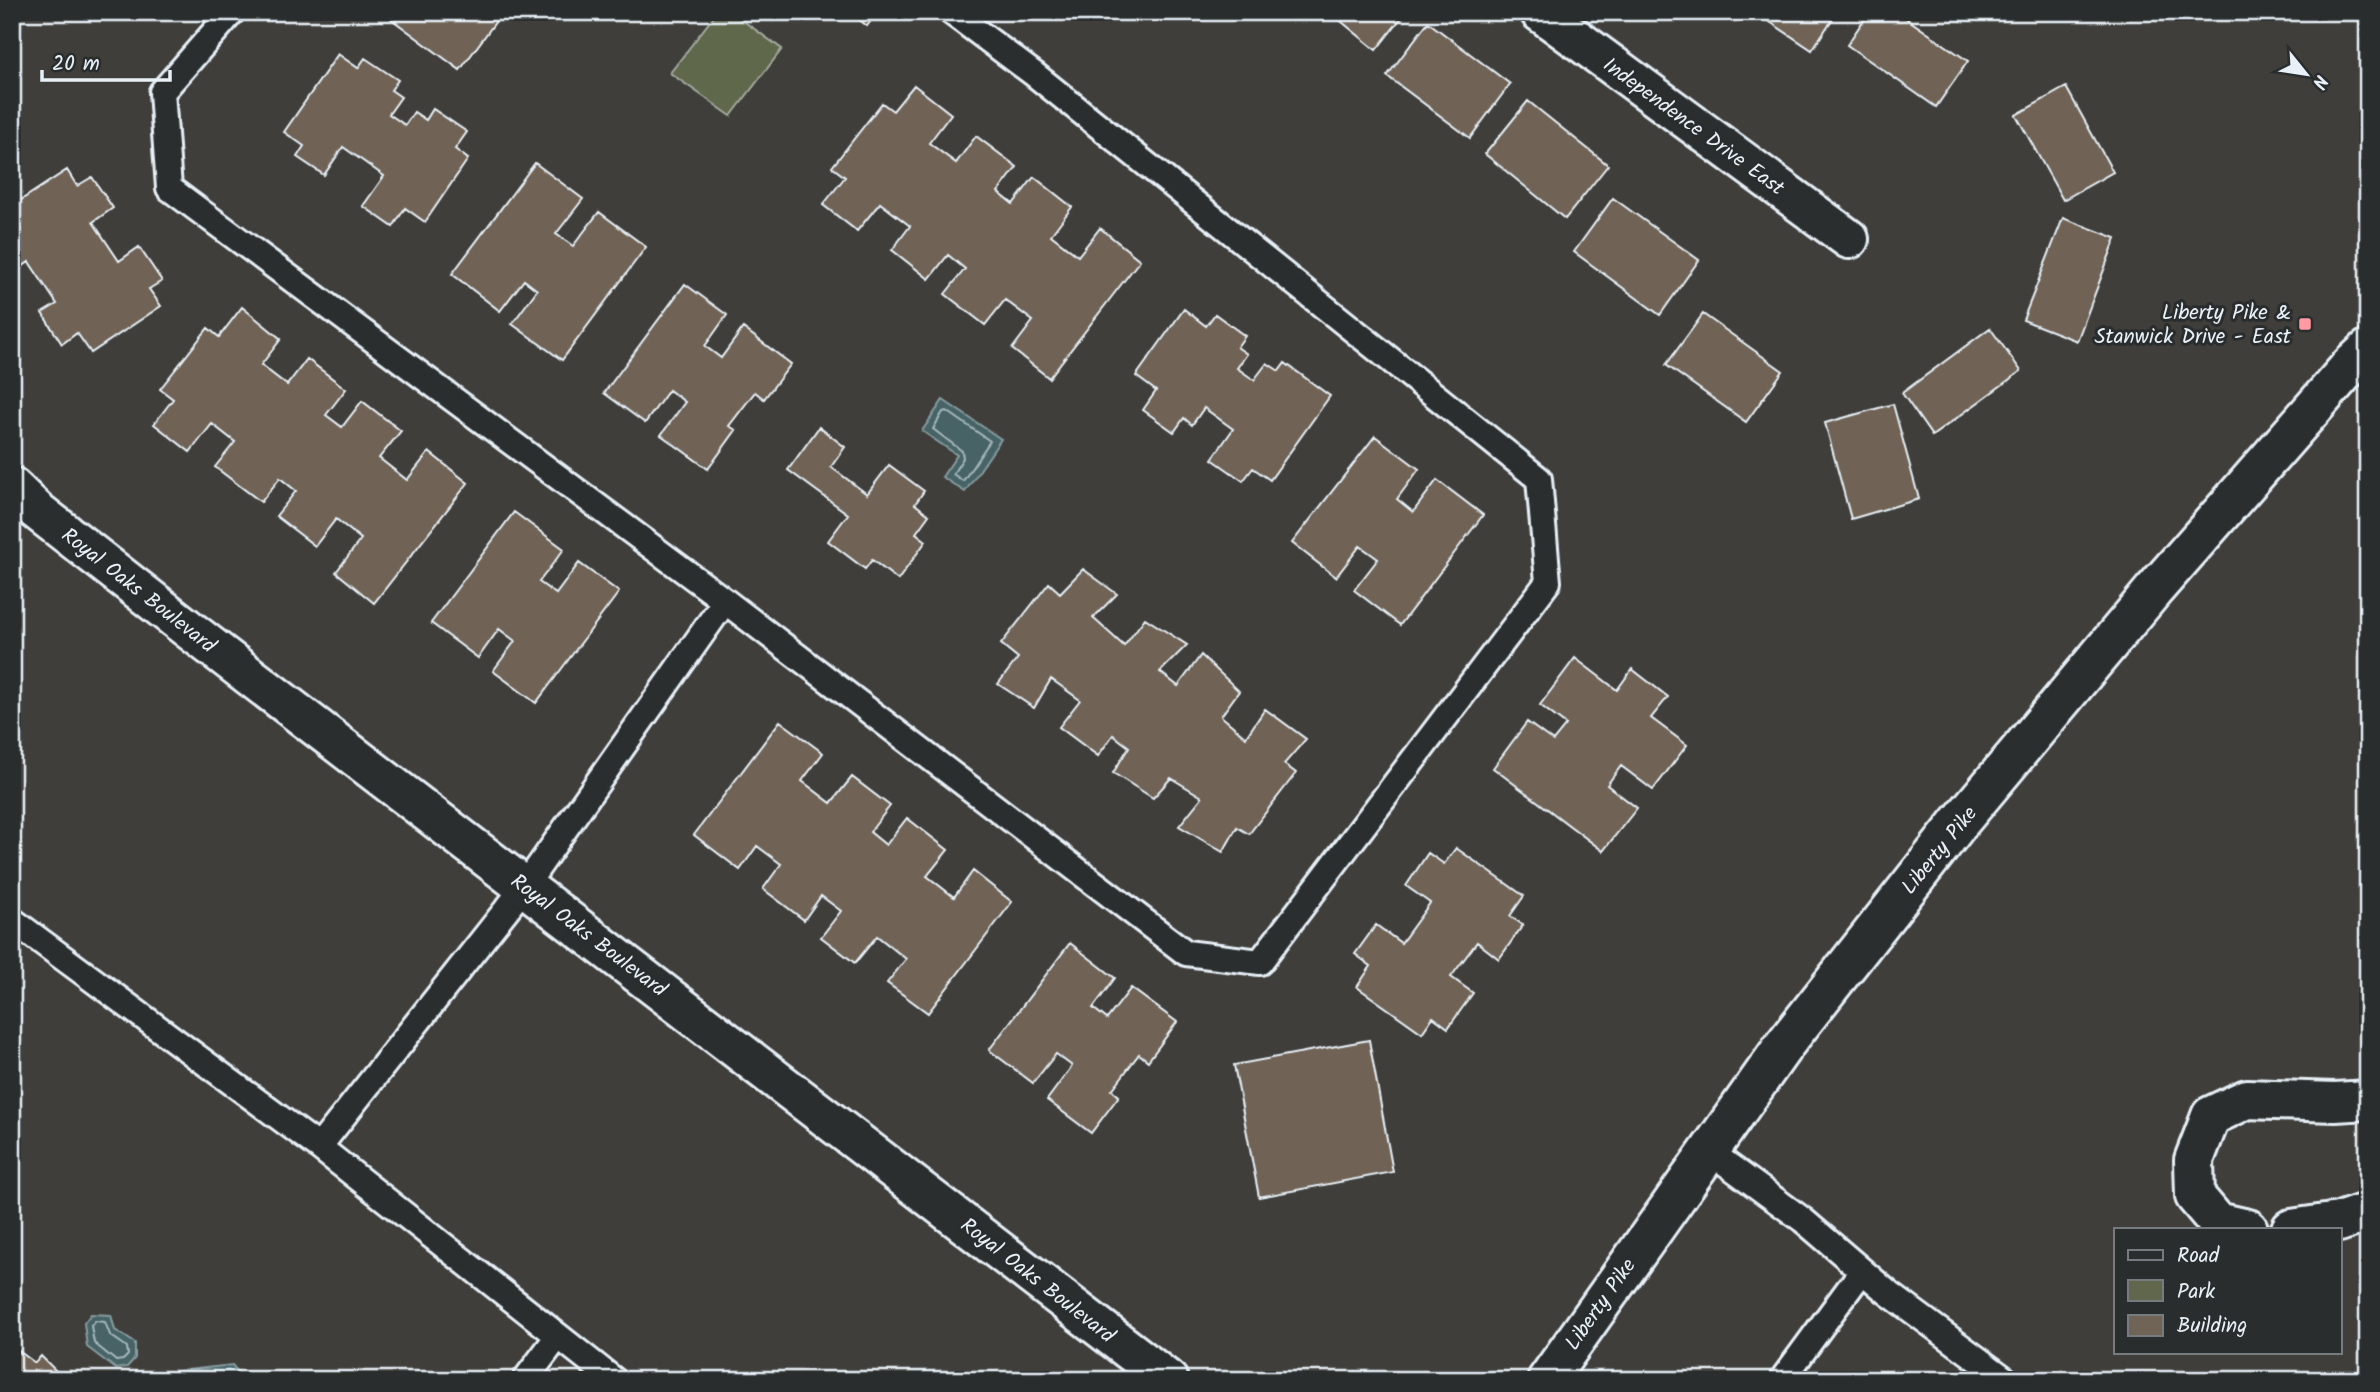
<svg xmlns="http://www.w3.org/2000/svg" width="2380" height="1392" font-family="Kalam,sans-serif">
<style>
.green{fill:#61674c;stroke:#a4aca2;stroke-width:2}
.water{fill:#466466;stroke:#879ca0;stroke-width:2}
.lines{fill:none;stroke-linecap:round;stroke-linejoin:round}
.shore{stroke:#a7b9be;stroke-width:2}
.building{fill:#706457;stroke:#e8f1f8;stroke-width:2}
.lane-casing{stroke:#e8f1f8;stroke-width:30}
.street-casing{stroke:#e8f1f8;stroke-width:44}
.secondary-casing{stroke:#e8f1f8;stroke-width:44}
.lane{stroke:#2a2d2e;stroke-width:24}
.street{stroke:#2a2d2e;stroke-width:38}
.secondary{stroke:#2a2d2e;stroke-width:38}
.poi-dot{fill:#ff9aa2;stroke:#2a2d2e;stroke-width:2.5}
.labels{text-anchor:middle;stroke-width:6;stroke-linejoin:round;paint-order:stroke}
.street-label{font-size:21px;fill:#e8f1f8;stroke:#2a2d2e}
.poi-label{font-size:21px;fill:#e8f1f8;stroke:#2a2d2e;text-anchor:end}
</style>
<rect width="100%" height="100%" fill="#3f3e3a"/>
<filter id="ink" filterUnits="userSpaceOnUse"><feTurbulence type="fractalNoise" baseFrequency=".0143" numOctaves="2"/><feDisplacementMap in="SourceGraphic" scale="14" xChannelSelector="R" yChannelSelector="G"/><feConvolveMatrix kernelMatrix="1 2 1 2 8 2 1 2 1" color-interpolation-filters="sRGB"/></filter>
<g filter="url(#ink)">
<!-- green -->
<path class="green" d="M717,12H731L782,49L731,116L670,73Z"/>
<!-- water -->
<path class="water" d="M943,400L1001,439L965,492L942,477L957,455L922,431Z
M91,1314L111,1315L115,1330L135,1343V1358L127,1367L116,1369L87,1347L84,1323Z
M232,1365L242,1377L253,1380H171L179,1371Z"/>
<g class="lines">
<!-- shore -->
<path class="shore" d="M947,411L990,441L963,481L953,474L963,458L962,451L933,429L943,412Z
M95,1321L105,1322L110,1335L127,1347L128,1355L123,1360L116,1361L94,1343L91,1326Z"/>
</g>
<!-- building -->
<path class="building" d="M382,12H484L496,21L460,70Z
M850,12H877L867,26Z
M1330,12H1406L1376,50Z
M1755,12H1837L1812,50Z
M1869,12H1897L1968,61L1936,107L1847,45Z
M1428,22L1510,84L1470,138L1387,76Z
M338,54L358,68L365,58L398,80L391,90L401,97L389,114L405,125L414,112L426,120L433,109L467,132L455,149L468,159L425,222L405,208L393,227L363,206L384,176L343,147L324,175L297,157L304,146L284,132Z
M914,85L951,114L929,143L956,163L976,136L1017,167L998,192L1013,204L1034,177L1072,207L1051,235L1078,256L1100,228L1140,260L1049,378L1012,349L1033,321L1005,300L985,325L945,294L965,269L948,255L929,279L892,250L910,226L880,203L857,231L823,205L845,177L832,167L882,103L893,111Z
M2066,87L2113,172L2063,200L2016,115Z
M1528,101L1608,165L1565,219L1485,154Z
M535,163L583,199L556,234L573,246L599,212L646,247L562,360L512,324L537,290L524,280L500,311L452,274Z
M67,170L77,186L92,177L113,208L93,222L119,261L139,247L162,281L149,289L161,306L91,353L77,333L62,344L42,313L57,304L29,262L16,271L12,266V206Z
M1613,198L1699,260L1660,315L1574,252Z
M2063,218L2116,238L2077,341L2023,320Z
M685,284L727,315L705,346L721,358L743,328L791,364L764,399L755,392L729,426L736,430L708,469L661,435L685,402L669,390L645,423L604,393Z
M242,307L281,339L261,365L287,385L307,359L346,389L326,415L342,427L362,401L401,431L379,458L407,480L429,452L468,483L374,603L336,572L361,539L336,519L315,546L276,516L296,491L280,478L261,502L215,467L235,442L212,424L190,452L154,424L173,399L160,389L208,328L219,337Z
M1184,309L1206,326L1215,314L1245,336L1237,347L1247,354L1237,368L1254,380L1267,363L1279,371L1285,363L1330,396L1270,480L1253,468L1243,481L1212,459L1233,429L1204,408L1192,425L1184,418L1174,432L1143,410L1156,391L1136,376Z
M1703,314L1783,371L1746,422L1666,365Z
M1990,328L2021,371L1932,436L1902,393Z
M1893,404L1919,499L1851,519L1825,423Z
M819,427L845,447L831,467L867,494L889,465L924,491L915,504L929,515L916,533L926,541L898,580L872,560L865,569L828,541L848,514L788,470Z
M1375,436L1419,469L1397,499L1413,512L1437,480L1483,515L1400,625L1354,590L1378,559L1360,546L1336,577L1292,543Z
M514,512L564,549L539,582L556,594L579,563L619,592L536,703L493,671L515,641L499,629L478,658L431,623Z
M1083,569L1117,594L1093,618L1124,646L1145,618L1187,645L1160,672L1178,686L1201,655L1239,691L1221,716L1246,737L1265,709L1306,739L1284,764L1296,773L1249,834L1237,827L1223,852L1179,826L1202,797L1171,778L1153,798L1113,773L1129,747L1113,735L1098,756L1059,727L1080,700L1051,679L1034,708L998,684L1018,658L1001,644L1049,583L1060,593Z
M1575,658L1617,690L1632,669L1668,697L1651,718L1687,745L1653,790L1621,766L1607,785L1637,808L1603,851L1493,768L1527,722L1553,741L1566,725L1540,705Z
M780,721L823,753L802,781L831,803L852,777L890,806L870,832L886,845L907,818L948,850L927,876L954,897L973,871L1012,902L928,1013L887,983L906,959L877,936L855,963L821,937L841,911L821,896L804,920L763,889L781,864L757,846L740,870L694,835Z
M1456,848L1524,896L1510,916L1523,925L1499,959L1477,942L1451,977L1473,993L1448,1028L1433,1017L1422,1033L1357,987L1371,966L1355,954L1376,925L1401,943L1430,903L1406,886L1428,853L1444,864Z
M1070,943L1115,978L1093,1008L1107,1019L1131,988L1177,1022L1148,1061L1139,1054L1112,1090L1119,1096L1091,1133L1047,1100L1072,1066L1056,1054L1033,1083L989,1050Z
M1369,1040L1393,1172L1259,1197L1234,1065Z
M12,1346L35,1363L41,1356L63,1378L61,1380H12Z"/>
<g class="lines">
<!-- lane casing -->
<g class="lane-casing">
<path id="lane" d="M232,12L162,92L169,188L725,601L1186,953L1260,962L1548,582L1539,479L1034,74L951,12
M12,920L319,1147L614,1380
M319,1147L525,886L725,601
M1709,1151L1803,1220L1887,1292L2006,1380
M525,1380L558,1336
M1782,1380L1862,1271"/>
</g>
<!-- street casing -->
<g class="street-casing">
<path id="street" d="M1540,12L1849,239
M2248,1229L2217,1222L2195,1196L2194,1160L2211,1116L2247,1099L2335,1102L2368,1100
M2291,1229L2339,1222L2368,1212"/>
</g>
<!-- secondary casing -->
<g class="secondary-casing">
<path id="secondary" d="M12,487L36,510L191,631L1168,1380
M1547,1380L1785,1044L1959,823L2153,591L2351,365L2368,349"/>
</g>
<!-- lane -->
<use href="#lane" class="lane"/>
<!-- street -->
<use href="#street" class="street"/>
<!-- secondary -->
<use href="#secondary" class="secondary"/>
</g>
</g>
<!-- markers -->
<rect class="poi-dot" x="2298" y="317" width="14" height="14" rx="3.5"/>
<g class="labels">
<!-- street labels -->
<g class="street-label">
<text transform="translate(1694 126) rotate(36)" y="7">Independence Drive East</text>
<text transform="translate(139 590) rotate(38)" y="7">Royal Oaks Boulevard</text>
<text transform="translate(1939 850) rotate(-51)" y="7">Liberty Pike</text>
<text transform="translate(589 935) rotate(37)" y="7">Royal Oaks Boulevard</text>
<text transform="translate(1038 1280) rotate(38)" y="7">Royal Oaks Boulevard</text>
<text transform="translate(1600 1304) rotate(-55)" y="7">Liberty Pike</text>
</g>
<!-- poi labels -->
<g class="poi-label">
<text x="2291" y="319">Liberty Pike &amp;<tspan x="2291" dy="24">Stanwick Drive - East</tspan></text>
</g>
</g>
<!-- margin -->
<rect width="2380" height="1392" fill="none" stroke="#2a2d2e" stroke-width="42"/>
<rect x="21" y="21" width="2338" height="1350" fill="none" stroke="#e8f1f8" stroke-width="2.5" filter="url(#ink)"/>
<!-- legend -->
<rect x="2114" y="1228" width="228" height="126" fill="#2a2d2e" stroke="#767b7f" stroke-width="2"/>
<rect x="2128" y="1250" width="35" height="10" fill="#2a2d2e" stroke="#767b7f" stroke-width="2"/>
<text x="2177" y="1262" font-size="21" fill="#e8f1f8">Road</text>
<rect x="2128" y="1280" width="35" height="21" fill="#61674c" stroke="#767b7f" stroke-width="2"/>
<text x="2177" y="1298" font-size="21" fill="#e8f1f8">Park</text>
<rect x="2128" y="1315" width="35" height="21" fill="#706457" stroke="#767b7f" stroke-width="2"/>
<text x="2177" y="1332" font-size="21" fill="#e8f1f8">Building</text>
<!-- north arrow -->
<g transform="translate(2306 74) rotate(120)" stroke="#2a2d2e" stroke-width="5" paint-order="stroke">
<path d="M0-5L12 26L0 18L-12 26Z" fill="#e8f1f8"/>
<text y="-10" font-size="19" font-weight="bold" text-anchor="middle" fill="#e8f1f8">N</text>
</g>
<!-- scale -->
<path d="M42 70v10h128v-10" fill="none" stroke="#e8f1f8" stroke-width="3.5"/>
<text x="52" y="70" font-size="21" fill="#e8f1f8" stroke="#2a2d2e" stroke-width="5" paint-order="stroke">20 m</text>
</svg>
